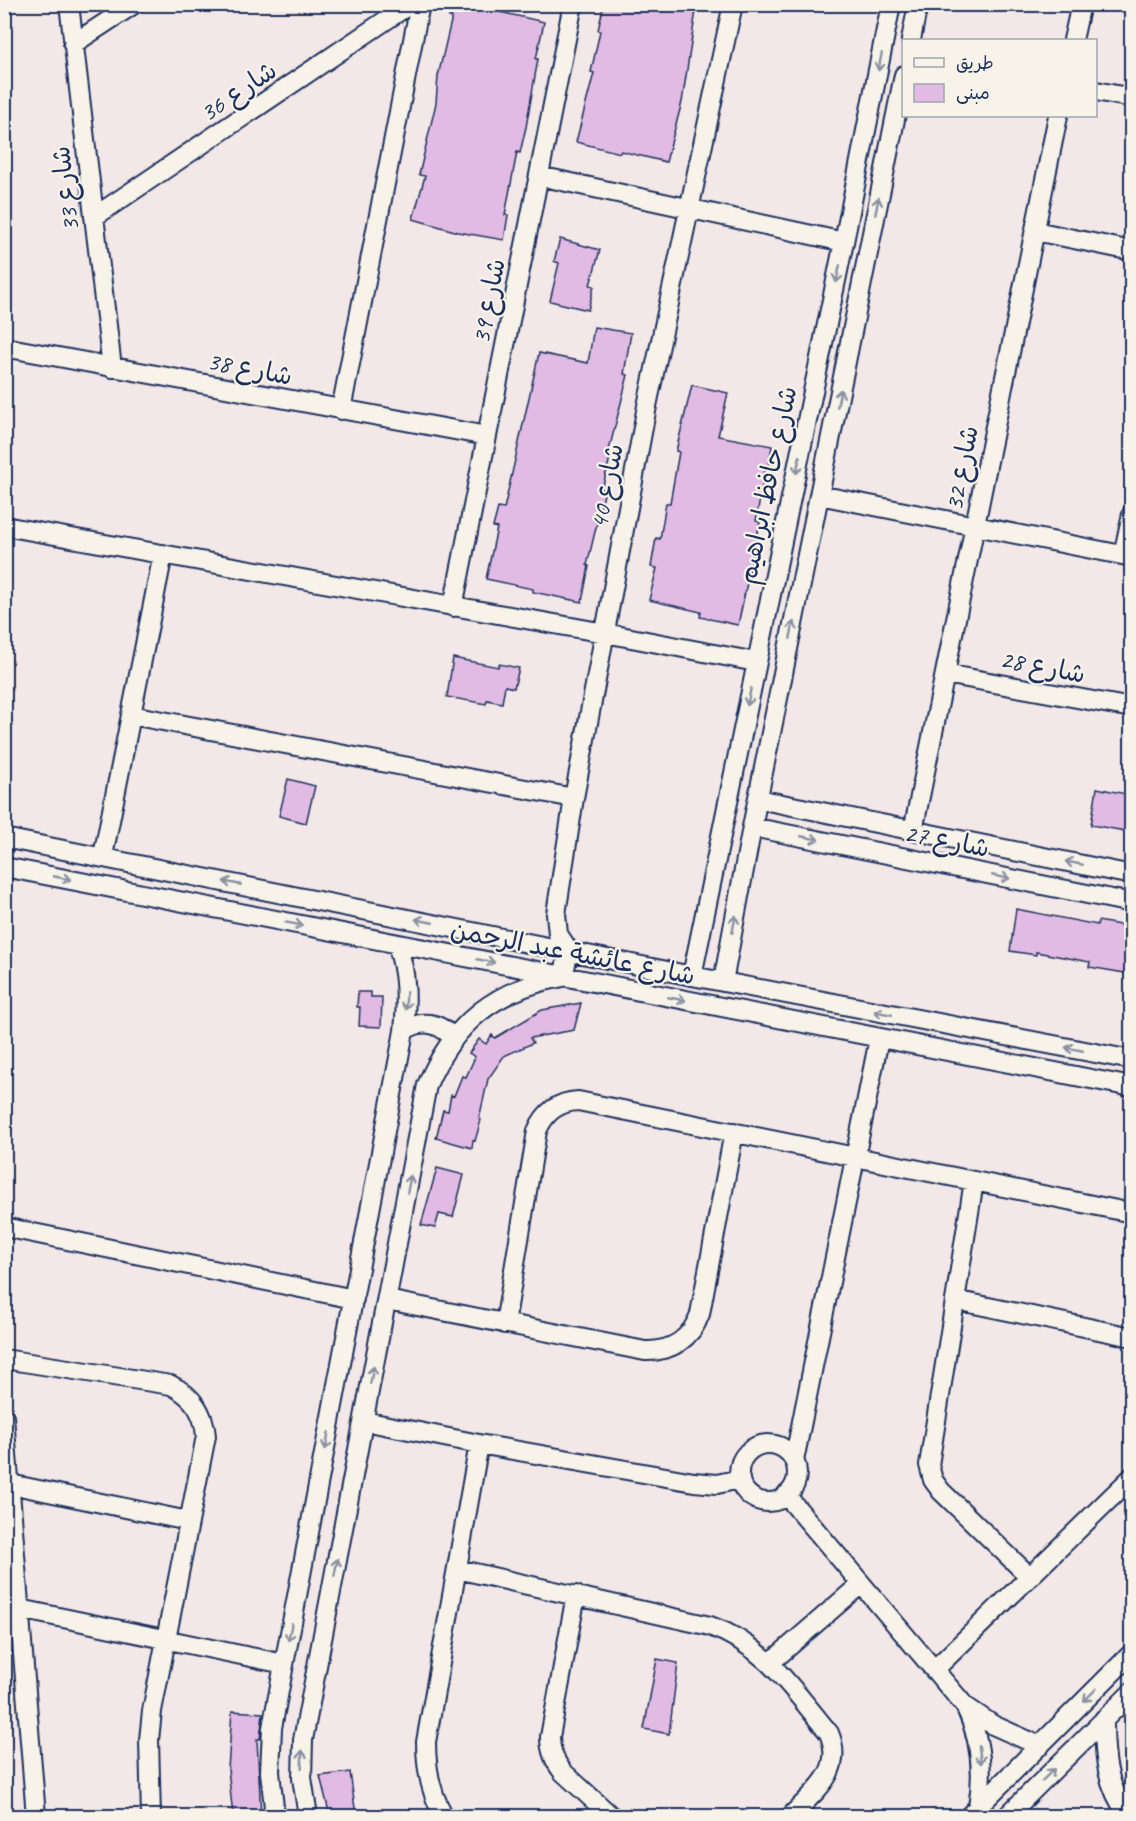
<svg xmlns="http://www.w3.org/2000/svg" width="1136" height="1821" font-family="Caveat,'Playpen Sans Arabic',sans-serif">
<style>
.building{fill:#e1bbe4;stroke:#1b2f5e;stroke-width:1.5}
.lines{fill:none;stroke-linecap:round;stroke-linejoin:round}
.minor-casing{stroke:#1b2f5e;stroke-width:22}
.minor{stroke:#f7f3e8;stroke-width:18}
.oneway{stroke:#8991a3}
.labels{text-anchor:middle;stroke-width:4.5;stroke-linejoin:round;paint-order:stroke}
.street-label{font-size:26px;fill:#1b2f5e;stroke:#f7f3e8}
</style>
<rect width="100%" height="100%" fill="#f3e8e7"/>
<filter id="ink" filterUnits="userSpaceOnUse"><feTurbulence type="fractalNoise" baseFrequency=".0167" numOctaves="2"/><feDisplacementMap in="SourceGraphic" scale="12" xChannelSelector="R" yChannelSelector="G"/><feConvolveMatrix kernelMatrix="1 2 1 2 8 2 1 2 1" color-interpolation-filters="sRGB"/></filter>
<g filter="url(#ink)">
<!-- building -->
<path class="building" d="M452,4H492L491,10L544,22L536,59H538L526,127L520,153L517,152L505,215H508L504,240L458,232L413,219L425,176L419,175L436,103L438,76L452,17H449Z
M604,4H697L682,102L666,162L621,151L620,153L576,142L594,73L591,72L600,31L598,30Z
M560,239L600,250L590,285L594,286L588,310L550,301L559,263L554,261Z
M594,327L631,333L624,374L628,375L608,454H611L602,489L605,490L587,565L589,566L582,602L533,592V589L486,579L497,528L493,527L498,508L504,509L539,353L588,363Z
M692,385L728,393L718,436L772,446L768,471L765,470L756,521L760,522L738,625L700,617L701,612L649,600L657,568L651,567L656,538L660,539L666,503H670L679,452L676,451Z
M453,658L498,667L499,664L519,668L514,688L505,686L502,703L487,700L486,704L447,697Z
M288,779L315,786L306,823L279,816Z
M1097,788L1131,795V832L1091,825Z
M1016,909L1097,925L1098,921L1131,927V974L1089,967L1090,962L1036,952V955L1010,951Z
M358,992H371V997H382L381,1027L359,1026L360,1007H357Z
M581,1003L574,1030L530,1038L533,1043L504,1056L488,1079L479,1119L481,1120L475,1141L473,1140L472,1148L436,1138L443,1110L448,1111L451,1095L454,1096L462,1076L466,1077L475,1057L469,1053L479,1039L486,1044L492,1035L495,1038L542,1010Z
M437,1168L464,1175L453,1217L439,1214L435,1228L421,1225Z
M657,1659L678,1663L669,1734L644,1729Z
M232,1711L263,1713L260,1739H257L261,1816H233L228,1769Z
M350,1772L356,1816H330L320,1776Z"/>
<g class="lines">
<!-- minor casing -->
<g class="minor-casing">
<path id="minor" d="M69,4L112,368
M911,40L918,4
M1073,40L1081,4
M73,44L134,4
M1096,91L1132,98
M539,176L844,242
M94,217L410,4
M1035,231L1132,251
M4,347L487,436
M341,410L420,4
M819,495L1132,557
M4,526L605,633L756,662
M1123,555L1132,514
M453,607L573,4
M945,674L1132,708
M131,715L574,798
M758,799L1132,875
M752,827L1132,903
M913,831L1058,116
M4,838L692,976L1132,1060
M103,856L163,554
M4,867L1132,1087
M692,976L844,242L891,4
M723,982L752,827L904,75
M404,1031C421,1019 439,1022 453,1038
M974,1181L929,1465L933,1480L941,1491L1029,1576
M4,1227L354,1299
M387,1300L645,1351C671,1352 691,1339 700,1314L734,1132
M955,1300L1132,1337
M505,1324L537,1131C545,1112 558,1102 578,1101L1132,1213
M4,1359L171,1385C193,1396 204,1412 206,1436L152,1711L149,1740L151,1816
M4,1417L36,1816
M364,1421L479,1444L694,1482L717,1484L740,1479
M739 1473a29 29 0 1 1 58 0a29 29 0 1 1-58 0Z
M794,1461L879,1039
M10,1484L188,1521
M786,1495L965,1706L993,1725L1040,1746
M457,1569L710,1626C765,1645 793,1690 829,1733C845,1771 815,1791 791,1816
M576,1595L550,1737C550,1751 554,1761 563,1772L611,1816
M20,1609L284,1664
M770,1663L861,1584
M934,1670L1132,1477
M966,1708C981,1740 984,1772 978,1807
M1104,1719C1104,1756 1106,1786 1129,1816
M275,1816L270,1772L272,1728L404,1031C407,1000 407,974 397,944
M308,1816L302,1778L303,1740L427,1085C454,1022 496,989 563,977L569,951L558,934L556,914L574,798L647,406L733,4
M444,1816C430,1793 426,1769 426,1742L479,1444
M969,1816L1132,1653
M1007,1816L1132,1692"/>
</g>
<!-- minor -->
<use href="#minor" class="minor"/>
</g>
<!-- one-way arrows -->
<defs><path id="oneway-shaft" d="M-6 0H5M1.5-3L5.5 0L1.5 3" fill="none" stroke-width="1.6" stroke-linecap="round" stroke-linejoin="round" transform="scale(1.5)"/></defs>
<g class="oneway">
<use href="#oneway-shaft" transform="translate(880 62) rotate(101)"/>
<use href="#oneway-shaft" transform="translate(877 206) rotate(-79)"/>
<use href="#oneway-shaft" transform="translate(838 274) rotate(102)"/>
<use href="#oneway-shaft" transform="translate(839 398) rotate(-79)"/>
<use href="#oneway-shaft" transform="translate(798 465) rotate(102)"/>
<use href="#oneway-shaft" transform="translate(792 630) rotate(-79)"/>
<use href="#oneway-shaft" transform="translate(749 697) rotate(102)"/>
<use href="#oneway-shaft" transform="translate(810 838) rotate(11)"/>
<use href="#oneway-shaft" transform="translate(1074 863) rotate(-169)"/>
<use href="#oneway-shaft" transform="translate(1001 877) rotate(11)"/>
<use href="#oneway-shaft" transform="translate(62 878) rotate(11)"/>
<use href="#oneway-shaft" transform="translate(232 883) rotate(-169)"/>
<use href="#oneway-shaft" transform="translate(424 921) rotate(-169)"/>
<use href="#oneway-shaft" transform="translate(294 924) rotate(11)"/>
<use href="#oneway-shaft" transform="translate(734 924) rotate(-79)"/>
<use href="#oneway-shaft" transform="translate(486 961) rotate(11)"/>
<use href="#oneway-shaft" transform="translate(677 999) rotate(11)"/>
<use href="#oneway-shaft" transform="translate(406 1001) rotate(92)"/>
<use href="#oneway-shaft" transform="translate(883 1013) rotate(-169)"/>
<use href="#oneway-shaft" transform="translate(1074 1049) rotate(-169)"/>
<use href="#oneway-shaft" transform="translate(409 1184) rotate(-79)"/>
<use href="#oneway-shaft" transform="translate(372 1375) rotate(-79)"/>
<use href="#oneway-shaft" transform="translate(327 1441) rotate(101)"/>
<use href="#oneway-shaft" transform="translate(336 1567) rotate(-79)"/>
<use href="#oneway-shaft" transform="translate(290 1632) rotate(101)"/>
<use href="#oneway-shaft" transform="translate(1090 1695) rotate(135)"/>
<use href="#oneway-shaft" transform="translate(980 1755) rotate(83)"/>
<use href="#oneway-shaft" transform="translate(302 1759) rotate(-88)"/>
<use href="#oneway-shaft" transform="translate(1048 1775) rotate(-45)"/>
</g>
</g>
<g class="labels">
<!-- street labels -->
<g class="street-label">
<text transform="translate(238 91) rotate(-34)" y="9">شارع 36</text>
<text transform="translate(65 189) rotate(-97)" y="9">شارع 33</text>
<text transform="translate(488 301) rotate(-79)" y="9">شارع 39</text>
<text transform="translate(250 368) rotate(11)" y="9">شارع 38</text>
<text transform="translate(961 468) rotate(-79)" y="9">شارع 32</text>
<text transform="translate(767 485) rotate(-78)" y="9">شارع حافظ ابراهيم</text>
<text transform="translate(606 486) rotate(-79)" y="9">شارع 40</text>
<text transform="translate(1043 666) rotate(11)" y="9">شارع 28</text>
<text transform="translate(947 840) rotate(11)" y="9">شارع 27</text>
<text transform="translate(573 952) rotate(11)" y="9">شارع عائشة عبد الرحمن</text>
</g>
</g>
<!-- margin -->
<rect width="1136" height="1821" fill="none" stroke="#f7f3e8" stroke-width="24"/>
<rect x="12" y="12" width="1112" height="1797" fill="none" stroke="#1b2f5e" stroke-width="2" filter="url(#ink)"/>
<!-- legend -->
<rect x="902" y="39" width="195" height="78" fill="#f7f3e8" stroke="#9fa5b1" stroke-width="1.5"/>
<rect x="914" y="58" width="30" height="9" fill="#f7f3e8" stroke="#9fa5b1" stroke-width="1.5"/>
<text x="956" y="69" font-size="18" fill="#1b2f5e">طريق</text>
<rect x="914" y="84" width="30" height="18" fill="#e1bbe4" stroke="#9fa5b1" stroke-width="1.5"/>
<text x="956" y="99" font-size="18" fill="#1b2f5e">مبنى</text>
</svg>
